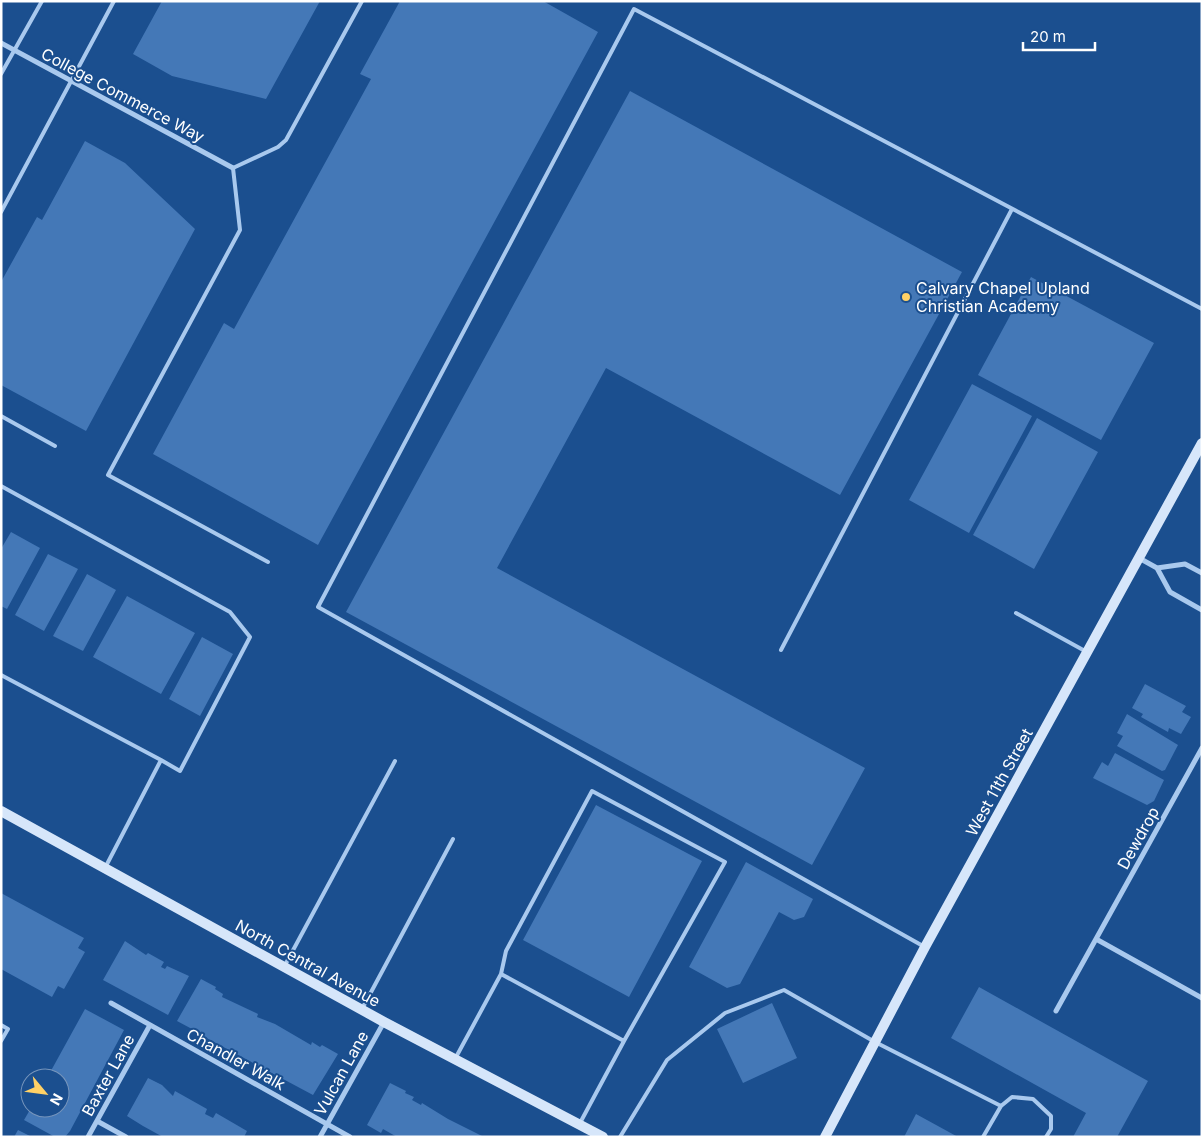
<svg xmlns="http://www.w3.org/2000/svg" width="1203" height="1138" font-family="Inter,sans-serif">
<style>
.building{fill:#4478b7}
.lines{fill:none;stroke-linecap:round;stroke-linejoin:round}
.lane{stroke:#a9c9ee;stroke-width:4}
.street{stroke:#a9c9ee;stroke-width:5}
.secondary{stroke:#d6e6fa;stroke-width:10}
.poi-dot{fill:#ffd166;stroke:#1b4f8f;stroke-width:2}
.labels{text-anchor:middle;stroke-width:4;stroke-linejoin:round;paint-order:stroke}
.street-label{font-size:16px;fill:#fff;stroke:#1b4f8f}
.poi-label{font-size:16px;fill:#fff;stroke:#1b4f8f;text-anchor:start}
</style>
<rect width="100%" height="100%" fill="#1b4f8f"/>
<!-- building -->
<path class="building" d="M162,1H320L266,99L172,76L133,54Z
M400,1H543L598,32L318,545L153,454L224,323L234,329L371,79L360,74Z
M630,91L962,272L840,495L606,368L497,568L865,768L812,865L346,612Z
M85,141L125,163L195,229L86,431L1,385V282L37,217L42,220Z
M1031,277L1154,343L1101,440L978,375Z
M972,384L1032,416L969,533L909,500Z
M1037,418L1098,452L1034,569L973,535Z
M11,532L40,548L7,609L1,606V549Z
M48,554L78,569L44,631L15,615Z
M87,574L116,590L83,651L53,636Z
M127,596L195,633L161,694L93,657Z
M202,637L233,654L200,716L169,699Z
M1145,684L1186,706L1182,712L1191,717L1181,734L1169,728L1168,732L1141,717L1143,714L1132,708Z
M1127,714L1178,745L1165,770L1162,771L1117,746L1123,736L1117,733Z
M1115,753L1164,780L1154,801L1147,805L1093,778L1102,762L1108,766Z
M596,805L702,861L629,997L523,940Z
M746,862L813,899L804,917L794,920L779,912L740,984L727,988L689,967Z
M1,893L84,938L78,948L85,952L64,989L58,986L52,997L1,969Z
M125,941L146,955L148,953L164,962L161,967L165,969L167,966L189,976L168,1015L103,980Z
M201,979L216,987L215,989L223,994L222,997L258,1014L257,1017L275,1024L311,1045L312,1042L320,1047L322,1045L338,1054L313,1095L201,1035L202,1033L193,1028L192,1029L177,1021Z
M979,987L1148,1081L1117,1137H1073L1086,1113L951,1038Z
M772,1003L797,1058L743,1083L717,1029Z
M85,1009L124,1030L70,1131L65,1137H55L24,1120L31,1108H60V1078H47Z
M148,1078L162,1085L173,1096L175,1091L207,1109L205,1114L213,1118L216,1113L247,1131L244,1137H163L143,1126L127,1116Z
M390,1083L406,1091L405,1093L414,1097L412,1100L421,1105L422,1103L448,1119L484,1137H397L383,1129L381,1133L367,1125Z
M916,1114L958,1137H904Z
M18,1130L32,1137H14Z"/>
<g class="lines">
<!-- lane -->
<path class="lane" d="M1,74L42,1
M1,212L114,1
M1,416L55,446
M1,486L230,612L250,637L180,771L161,760
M268,562L108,475L240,230L233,168L278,147L286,140L362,1
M1016,613L1085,651
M781,650L1012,209
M1,675L161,760L105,868
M923,946L318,607L634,9L1202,309
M284,967L395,761
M501,974L506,951L592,791L725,862L624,1041
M362,1009L453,839
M1,1025L8,1029L1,1041
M455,1059L501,974L624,1041L580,1123
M620,1137L667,1060L725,1013L784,990L875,1042L1001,1106
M983,1137L1001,1106L1012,1097L1033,1099L1051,1116V1129L1046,1137"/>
<!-- street -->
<path class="street" d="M1,43L233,168
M1139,558L1157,568
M1202,573L1185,564L1157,568L1170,592L1202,610
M1096,939L1202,998
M111,1003L350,1137
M1056,1011L1202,748
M97,1121L126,1137
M88,1137L150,1025
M320,1137L384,1022"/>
<!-- secondary -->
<path class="secondary" d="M1,811L384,1022L603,1137
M825,1137L925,947L1202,443"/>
</g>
<!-- markers -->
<circle class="poi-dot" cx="906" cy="297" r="5"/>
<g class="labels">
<!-- street labels -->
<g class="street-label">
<text transform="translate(123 95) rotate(28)" y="6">College Commerce Way</text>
<text transform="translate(999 782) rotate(-61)" y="6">West 11th Street</text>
<text transform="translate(1138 838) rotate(-61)" y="6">Dewdrop</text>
<text transform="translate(308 963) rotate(29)" y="6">North Central Avenue</text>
<text transform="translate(236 1059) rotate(29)" y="6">Chandler Walk</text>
<text transform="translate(341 1073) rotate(-61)" y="6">Vulcan Lane</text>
<text transform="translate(108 1075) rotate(-61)" y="6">Baxter Lane</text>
</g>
<!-- poi labels -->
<g class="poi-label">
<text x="916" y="294">Calvary Chapel Upland<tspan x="916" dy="18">Christian Academy</tspan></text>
</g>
</g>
<!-- border -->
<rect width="1203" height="1138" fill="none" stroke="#ffffff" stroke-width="5"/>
<!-- north arrow -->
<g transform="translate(45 1093) rotate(119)"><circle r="24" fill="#1b4f8f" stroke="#7695bc"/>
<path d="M0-4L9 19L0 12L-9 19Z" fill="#ffd166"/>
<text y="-8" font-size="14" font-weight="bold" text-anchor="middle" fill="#ffffff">N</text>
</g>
<!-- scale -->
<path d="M1023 42v8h72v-8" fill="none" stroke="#ffffff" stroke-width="2.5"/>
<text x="1030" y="42" font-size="15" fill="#ffffff" stroke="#1b4f8f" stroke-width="4" paint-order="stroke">20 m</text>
</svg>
